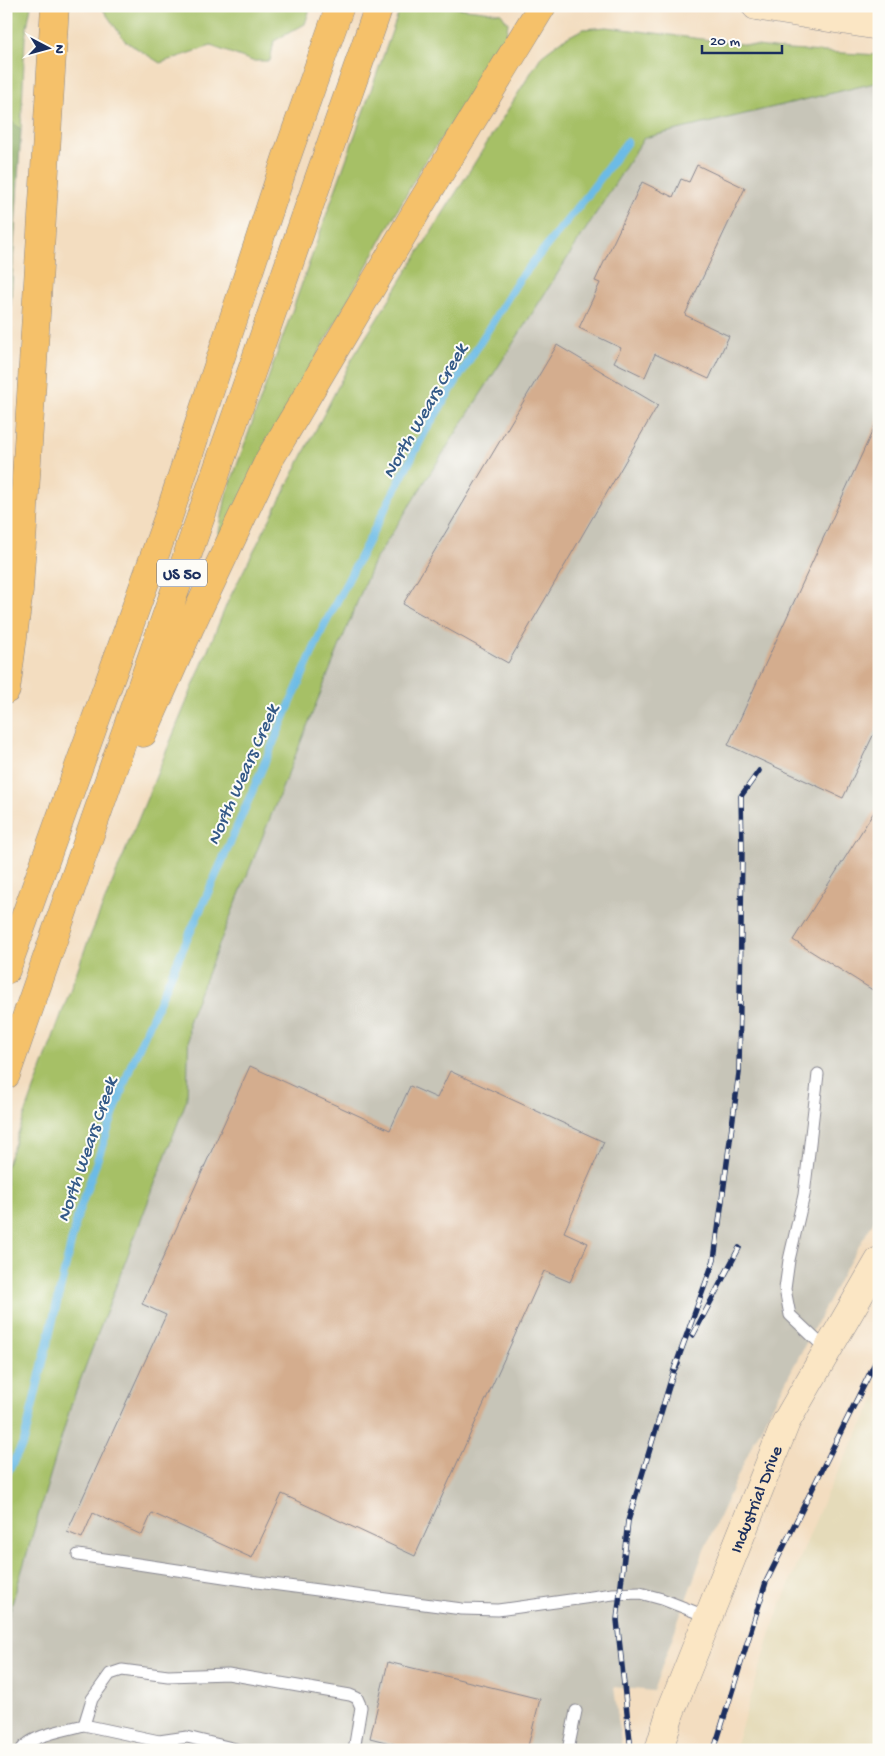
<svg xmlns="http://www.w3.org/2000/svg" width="885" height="1756" font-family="'Gochi Hand',sans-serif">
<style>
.built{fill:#e5dbba}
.industrial{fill:#c7c5b8}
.green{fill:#a6c066;stroke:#607862}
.forest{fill:#84a65b;stroke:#506a5c}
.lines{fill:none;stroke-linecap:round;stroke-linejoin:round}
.stream{stroke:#6cbbe6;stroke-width:8}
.building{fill:#d4ad8e}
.service-casing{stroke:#87868f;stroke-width:13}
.secondary-casing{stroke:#87868f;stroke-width:29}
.motorway-casing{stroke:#87868f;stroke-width:29}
.service{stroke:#fff;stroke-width:11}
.secondary{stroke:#fbe6c4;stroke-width:28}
.motorway{stroke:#f5c16b;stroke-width:28}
.rail-casing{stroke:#1b2f5e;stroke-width:5.5}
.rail{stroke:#fdfcf7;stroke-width:4;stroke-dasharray:11;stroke-linecap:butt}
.labels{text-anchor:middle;stroke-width:4;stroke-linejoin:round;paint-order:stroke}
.shield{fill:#fdfcf7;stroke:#5f6c8c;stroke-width:1}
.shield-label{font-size:16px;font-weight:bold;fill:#1b2f5e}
.street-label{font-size:18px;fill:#1b2f5e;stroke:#fdfcf7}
.water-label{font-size:19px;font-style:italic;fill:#335987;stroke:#fdfcf7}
</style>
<rect width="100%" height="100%" fill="#fdfcf7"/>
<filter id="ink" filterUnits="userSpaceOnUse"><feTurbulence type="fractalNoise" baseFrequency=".02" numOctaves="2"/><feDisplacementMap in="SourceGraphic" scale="10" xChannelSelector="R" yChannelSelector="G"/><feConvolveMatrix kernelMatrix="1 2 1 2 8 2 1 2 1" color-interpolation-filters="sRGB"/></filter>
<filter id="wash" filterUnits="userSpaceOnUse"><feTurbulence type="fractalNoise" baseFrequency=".0096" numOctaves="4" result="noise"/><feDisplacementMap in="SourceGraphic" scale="20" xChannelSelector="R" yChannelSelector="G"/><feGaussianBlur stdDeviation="1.12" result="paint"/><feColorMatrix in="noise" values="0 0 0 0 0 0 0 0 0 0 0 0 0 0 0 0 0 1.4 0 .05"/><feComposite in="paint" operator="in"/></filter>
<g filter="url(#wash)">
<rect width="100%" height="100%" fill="#f3ddc0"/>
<!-- built -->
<path class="built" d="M879,1392V1750H734L776,1617L825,1497Z"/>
<!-- industrial -->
<path class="industrial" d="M879,82V1212L843,1273L752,1445L704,1550L653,1691L614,1687L622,1750H6V1624L72,1402L187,1100L189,1020L373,563L644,138Z"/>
<!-- green -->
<path class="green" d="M6,6H31L25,38L21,130L6,117Z
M103,6H311L305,24L274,41L270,61H252L211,46L160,63L125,41L104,11Z
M401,6H441L501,13L508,23L505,45L494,62L421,168L276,430L216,547L226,496Z
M607,27L789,50L879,55V82L644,138L373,563L189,1019L187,1099L72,1402L6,1624V1167L85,949L228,601L352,359L542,55L562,40L583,29Z"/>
<!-- forest -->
<path class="forest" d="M6,117L21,130L6,383Z"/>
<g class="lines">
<!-- stream -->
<path class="stream" d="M6,1475L24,1442L78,1214L131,1065L223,859L322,630L425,432L518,281L587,196L627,142"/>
</g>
<g id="blocks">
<!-- building -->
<path class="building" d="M697,165L745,188L685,315L729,336L709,379L655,354L645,377L614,362L621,348L579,328L600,283L595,281L642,182L673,197L681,179L689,182Z
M557,345L658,405L508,663L403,604Z
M879,417V723L843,798L728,745Z
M879,804V994L793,940Z
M250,1066L390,1130L410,1086L437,1098L450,1071L604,1142L564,1232L588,1243L570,1282L544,1271L415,1556L282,1494L252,1558L152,1513L142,1535L93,1513L82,1538L67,1532L166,1315L142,1304Z
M388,1662L540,1699L527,1750H417L370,1738Z"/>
</g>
</g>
<g filter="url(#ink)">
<use href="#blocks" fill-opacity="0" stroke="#87868f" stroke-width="1"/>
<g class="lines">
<!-- service casing -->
<g class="service-casing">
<path id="service" d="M818,1074L804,1195L789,1260L785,1289L790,1315L827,1350
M78,1555L257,1582L462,1609L498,1610L613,1594L640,1593L662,1599L708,1617
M84,1725L159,1741L187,1737L240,1750
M21,1750C31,1735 66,1730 84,1725L92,1699L110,1674L122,1670L168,1676L228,1674L350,1695L357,1698L361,1707L354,1750
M568,1750L576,1711"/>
</g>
<!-- secondary casing -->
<g class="secondary-casing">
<g id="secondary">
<path d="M756,6L879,26"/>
<path id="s1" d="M659,1750L670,1713L786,1422L879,1261"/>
</g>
</g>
<!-- motorway casing -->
<g class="motorway-casing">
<path id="motorway" d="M6,690L19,591L55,6
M143,733L190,627L269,460L422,202L542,6
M6,970L169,515L287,156L340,6
M6,1075L379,6"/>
</g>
<!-- service -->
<use href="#service" class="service"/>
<!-- secondary -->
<use href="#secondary" class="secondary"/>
<!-- motorway -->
<use href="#motorway" class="motorway"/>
<!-- rail casing -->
<g class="rail-casing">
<path id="rail" d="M693,1335L739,1248
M674,1370L714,1260L739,1073L742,848L741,796L759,771
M631,1750L617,1620L628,1521L674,1370L678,1364
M714,1750L766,1582L879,1355"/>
</g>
<!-- rail -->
<use href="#rail" class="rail"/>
</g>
</g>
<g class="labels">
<!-- shield labels -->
<rect class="shield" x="157" y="559.5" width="50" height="27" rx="4"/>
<g class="shield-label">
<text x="182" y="579">US 50</text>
</g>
<!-- street labels -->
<g class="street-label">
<text dy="6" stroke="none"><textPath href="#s1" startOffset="269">Industrial Drive</textPath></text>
</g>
<!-- water labels -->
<g class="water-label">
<text transform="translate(423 410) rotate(-60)" y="7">North Wears Creek</text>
<text transform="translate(241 774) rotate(-66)" y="7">North Wears Creek</text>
<text transform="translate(85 1149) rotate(-71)" y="7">North Wears Creek</text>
</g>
</g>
<!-- margin -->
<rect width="885" height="1756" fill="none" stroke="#fdfcf7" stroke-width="25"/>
<!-- north arrow -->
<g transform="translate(48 48) rotate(96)" stroke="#fdfcf7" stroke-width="4" paint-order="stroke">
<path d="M0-4L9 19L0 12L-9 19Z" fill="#1b2f5e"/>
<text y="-8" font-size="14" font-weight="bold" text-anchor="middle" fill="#1b2f5e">N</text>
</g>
<!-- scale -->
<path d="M702 45v8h80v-8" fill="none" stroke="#1b2f5e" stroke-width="2.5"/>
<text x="710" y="45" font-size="15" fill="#1b2f5e" stroke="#fdfcf7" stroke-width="4" paint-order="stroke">20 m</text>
</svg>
